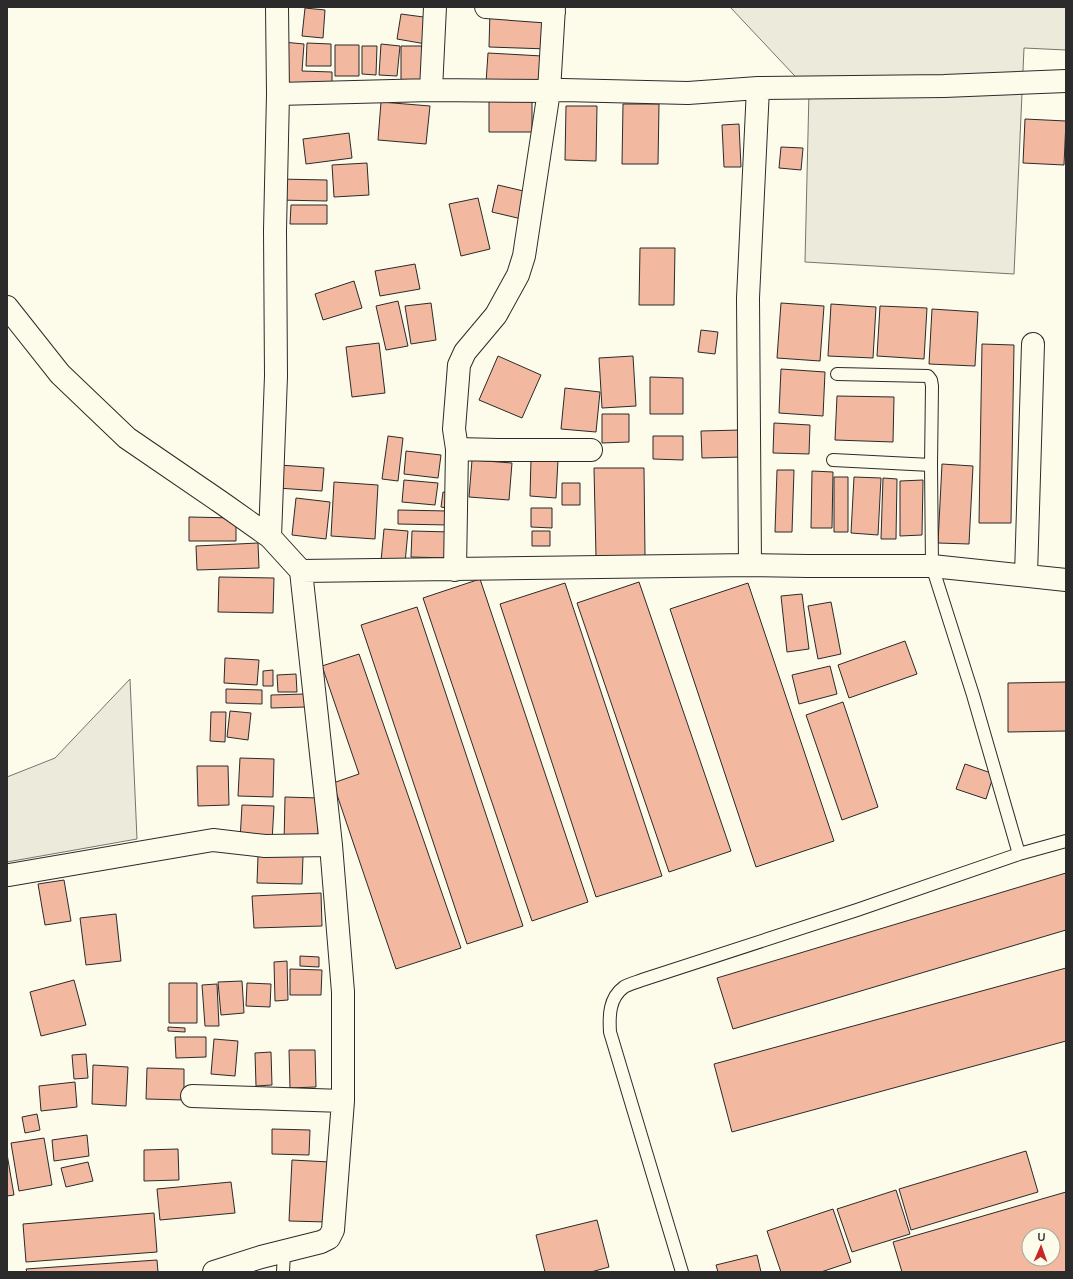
<svg xmlns="http://www.w3.org/2000/svg" width="1073" height="1279" font-family="Mulish,sans-serif">
<style>
.green{fill:#ecebdb;stroke:#74746e}
.building{fill:#f2b8a0;stroke:#2b2b2b;fill-rule:evenodd}
.lines{fill:none;stroke-linecap:round;stroke-linejoin:round}
.service-casing{stroke:#2b2b2b;stroke-width:14}
.minor-casing{stroke:#2b2b2b;stroke-width:24}
.service{stroke:#fdfbea;stroke-width:12}
.minor{stroke:#fdfbea;stroke-width:22}
</style>
<rect width="100%" height="100%" fill="#fdfbea"/>
<!-- green -->
<path class="green" d="M730,7H1066V50L1024,48L1014,274L805,262L809,91Z
M130,679L137,839L7,862V777L55,758Z"/>
<!-- building -->
<path class="building" d="M305,8L325,10L323,38L302,36Z
M490,10L549,12L548,49L489,47Z
M401,14L431,18L426,44L397,39Z
M283,42L304,44L302,71L332,72V86L280,83Z
M307,43L331,44V66H306Z
M381,44L400,46L397,76L379,75Z
M335,45H359V76H335Z
M362,46H377L376,75L362,74Z
M401,46H426L425,80H401Z
M488,53L542,56L541,86L486,83Z
M489,96H532V132H489Z
M381,102L430,106L426,144L378,140Z
M623,104H659L658,164H622Z
M566,106H597L596,161L565,160Z
M1025,119L1066,121L1064,165L1023,163Z
M739,124L741,167H724L722,125Z
M349,133L352,158L306,164L303,139Z
M781,147L803,148L801,170L779,168Z
M367,163L369,195L334,197L332,165Z
M278,179L327,180V201L278,200Z
M498,185L532,193L526,220L492,212Z
M478,198L490,249L461,256L449,204Z
M291,205H327V224H290Z
M640,248H675L674,305H639Z
M415,264L420,289L380,296L375,271Z
M354,281L362,308L323,320L315,294Z
M398,301L408,346L386,350L376,306Z
M431,303L436,340L411,344L405,306Z
M781,303L824,306L820,361L777,358Z
M831,304L876,307L873,358L828,356Z
M880,306L927,308L924,359L877,356Z
M932,309L978,312L975,366L929,364Z
M701,330L718,332L715,354L698,352Z
M379,343L385,393L352,397L346,347Z
M982,344L1014,345L1011,523H979Z
M498,356L541,375L522,418L479,400Z
M633,356L636,406L602,408L599,358Z
M781,369L825,372L823,416L779,413Z
M650,377L683,378V414H650Z
M565,388L600,392L596,432L561,429Z
M837,396L894,397L893,442L835,440Z
M602,414H629V442L602,443Z
M774,423L810,425L809,454L773,453Z
M741,430L742,457L702,458L701,431Z
M388,436L403,438L398,481L382,479Z
M653,436H683V460L653,459Z
M406,451L441,455L438,478L404,474Z
M531,459L558,460L556,498L530,496Z
M472,460L512,463L509,500L469,497Z
M942,464L973,466L969,544L938,543Z
M279,465L324,468L322,491L277,488Z
M594,468H644L645,556L596,557Z
M777,470H794L792,532H775Z
M812,471L833,472L832,528H811Z
M834,477H848V532H834Z
M854,477L881,478L878,535L851,533Z
M883,478L897,479L896,539H881Z
M404,480L438,483L435,505L402,502Z
M923,480L922,535L900,536V481Z
M334,482L378,485L375,539L331,536Z
M562,483H580V505H562Z
M443,492L453,494L452,509L441,507Z
M296,498L330,502L326,539L292,535Z
M531,508H552V528L531,527Z
M398,510L448,511V525L398,524Z
M189,517L236,518V541H189Z
M384,529L408,531L405,563L381,561Z
M412,531L451,532L450,558L411,557Z
M532,531H550V546H532Z
M258,543L259,568L197,570L196,546Z
M219,577L274,578L273,613L218,612Z
M480,579L588,902L532,921L423,598Z
M639,582L731,851L669,872L577,603Z
M565,583L662,876L596,897L500,604Z
M748,583L834,841L756,867L670,609Z
M802,594L809,649L787,652L781,596Z
M831,602L841,654L818,659L808,606Z
M417,607L523,926L467,944L361,625Z
M905,641L917,674L849,698L838,665Z
M359,654L461,948L396,969L333,783L359,774L322,666Z
M225,658L259,660L257,685L224,683Z
M830,666L837,694L799,704L792,675Z
M273,670V686H263V671Z
M296,674L297,692H278L277,675Z
M1066,682V731L1008,732V683Z
M226,689L262,690V704L226,703Z
M305,694L306,707L271,708V695Z
M843,702L878,807L842,820L806,715Z
M230,711L251,713L248,740L227,737Z
M211,712H226L225,742L210,741Z
M240,758L274,759L273,797L238,796Z
M965,764L994,774L986,799L956,789Z
M197,766H228L229,805L198,806Z
M285,797L319,798L318,845L284,844Z
M242,805L274,806L272,842L240,840Z
M258,856H303L302,884L257,883Z
M1066,873V930L733,1029L717,978Z
M64,880L71,921L45,925L38,884Z
M321,893L322,926L254,928L252,896Z
M116,914L121,961L86,965L80,918Z
M300,956L319,957V967L300,966Z
M287,961L288,1000L275,1001L274,962Z
M1066,968V1041L732,1132L714,1064Z
M290,969L322,970L321,995H290Z
M74,980L86,1025L41,1036L30,992Z
M242,981L244,1013L221,1015L218,982Z
M169,983H197V1023H169Z
M247,983L271,984L270,1007L246,1006Z
M217,984L219,1026H205L202,985Z
M168,1027L185,1028V1032L168,1031Z
M175,1037H206V1057L176,1058Z
M214,1039L238,1041L235,1076L211,1074Z
M289,1050H315L316,1087L290,1088Z
M271,1052L272,1085L256,1086L255,1053Z
M86,1054L88,1078L74,1079L72,1055Z
M93,1065L128,1067L126,1106L92,1104Z
M147,1068L184,1069V1100L146,1099Z
M75,1082L77,1107L41,1111L39,1086Z
M37,1114L40,1130L25,1133L22,1117Z
M272,1129L310,1130L309,1155L272,1154Z
M87,1135L89,1156L54,1161L52,1140Z
M44,1138L52,1185L19,1191L11,1143Z
M178,1149L179,1180L144,1181V1150Z
M1026,1151L1038,1192L911,1230L899,1189Z
M7,1154L14,1195L7,1196Z
M292,1160L330,1162L327,1222L289,1221Z
M88,1162L93,1181L66,1187L61,1168Z
M231,1182L235,1213L160,1220L157,1189Z
M896,1190L910,1234L852,1252L837,1209Z
M1066,1192V1272H902L893,1242ZM1029,1235H1053V1259H1029Z
M833,1209L851,1262L821,1272H781L767,1231Z
M154,1213L157,1252L26,1262L23,1224Z
M597,1220L609,1267L591,1272H545L536,1235Z
M757,1255L761,1272H718L716,1265Z
M157,1260L158,1272H27L26,1269Z"/>
<g class="lines">
<!-- service casing -->
<g class="service-casing">
<path id="service" d="M837,374L928,376L931,380L932,386L931,465L932,566L973,695L1019,854
M833,460L931,465
M283,1272L284,1252
M682,1272L610,1032C609,1016 609,998 624,987C629,984 637,982 642,980L857,910L1019,854L1066,841"/>
</g>
<!-- minor casing -->
<g class="minor-casing">
<path id="minor" d="M486,7L554,12
M554,7L549,91L524,256L518,275L496,315L465,352L459,365L454,429L457,449L498,450H591
M431,90L435,7
M278,94L431,90L549,91L563,90L688,93L758,88L944,86L1066,81
M7,307L60,374L127,438L222,503L270,537L301,571L750,565L808,566H932L1066,580
M270,537L276,376L275,230L278,94L277,7
M750,565L748,298L758,88
M455,570L457,449
M1026,575L1033,344
M9,875L213,840L265,846L331,845
M192,1096L343,1101
M214,1272L261,1257L321,1242L329,1238L333,1230L343,1101V992L331,845L301,571"/>
</g>
<!-- service -->
<use href="#service" class="service"/>
<!-- minor -->
<use href="#minor" class="minor"/>
</g>
<!-- border -->
<rect width="1073" height="1279" fill="none" stroke="#2b2b2b" stroke-width="16"/>
<!-- north arrow -->
<g transform="translate(1041 1247) rotate(2)"><circle r="19" fill="#fdfbea" stroke="#a9a89e"/>
<path d="M0-3L7 15L0 10L-7 15Z" fill="#c62828"/>
<text y="-6" font-size="11" font-weight="bold" text-anchor="middle" fill="#2b2b2b">U</text>
</g>
</svg>
